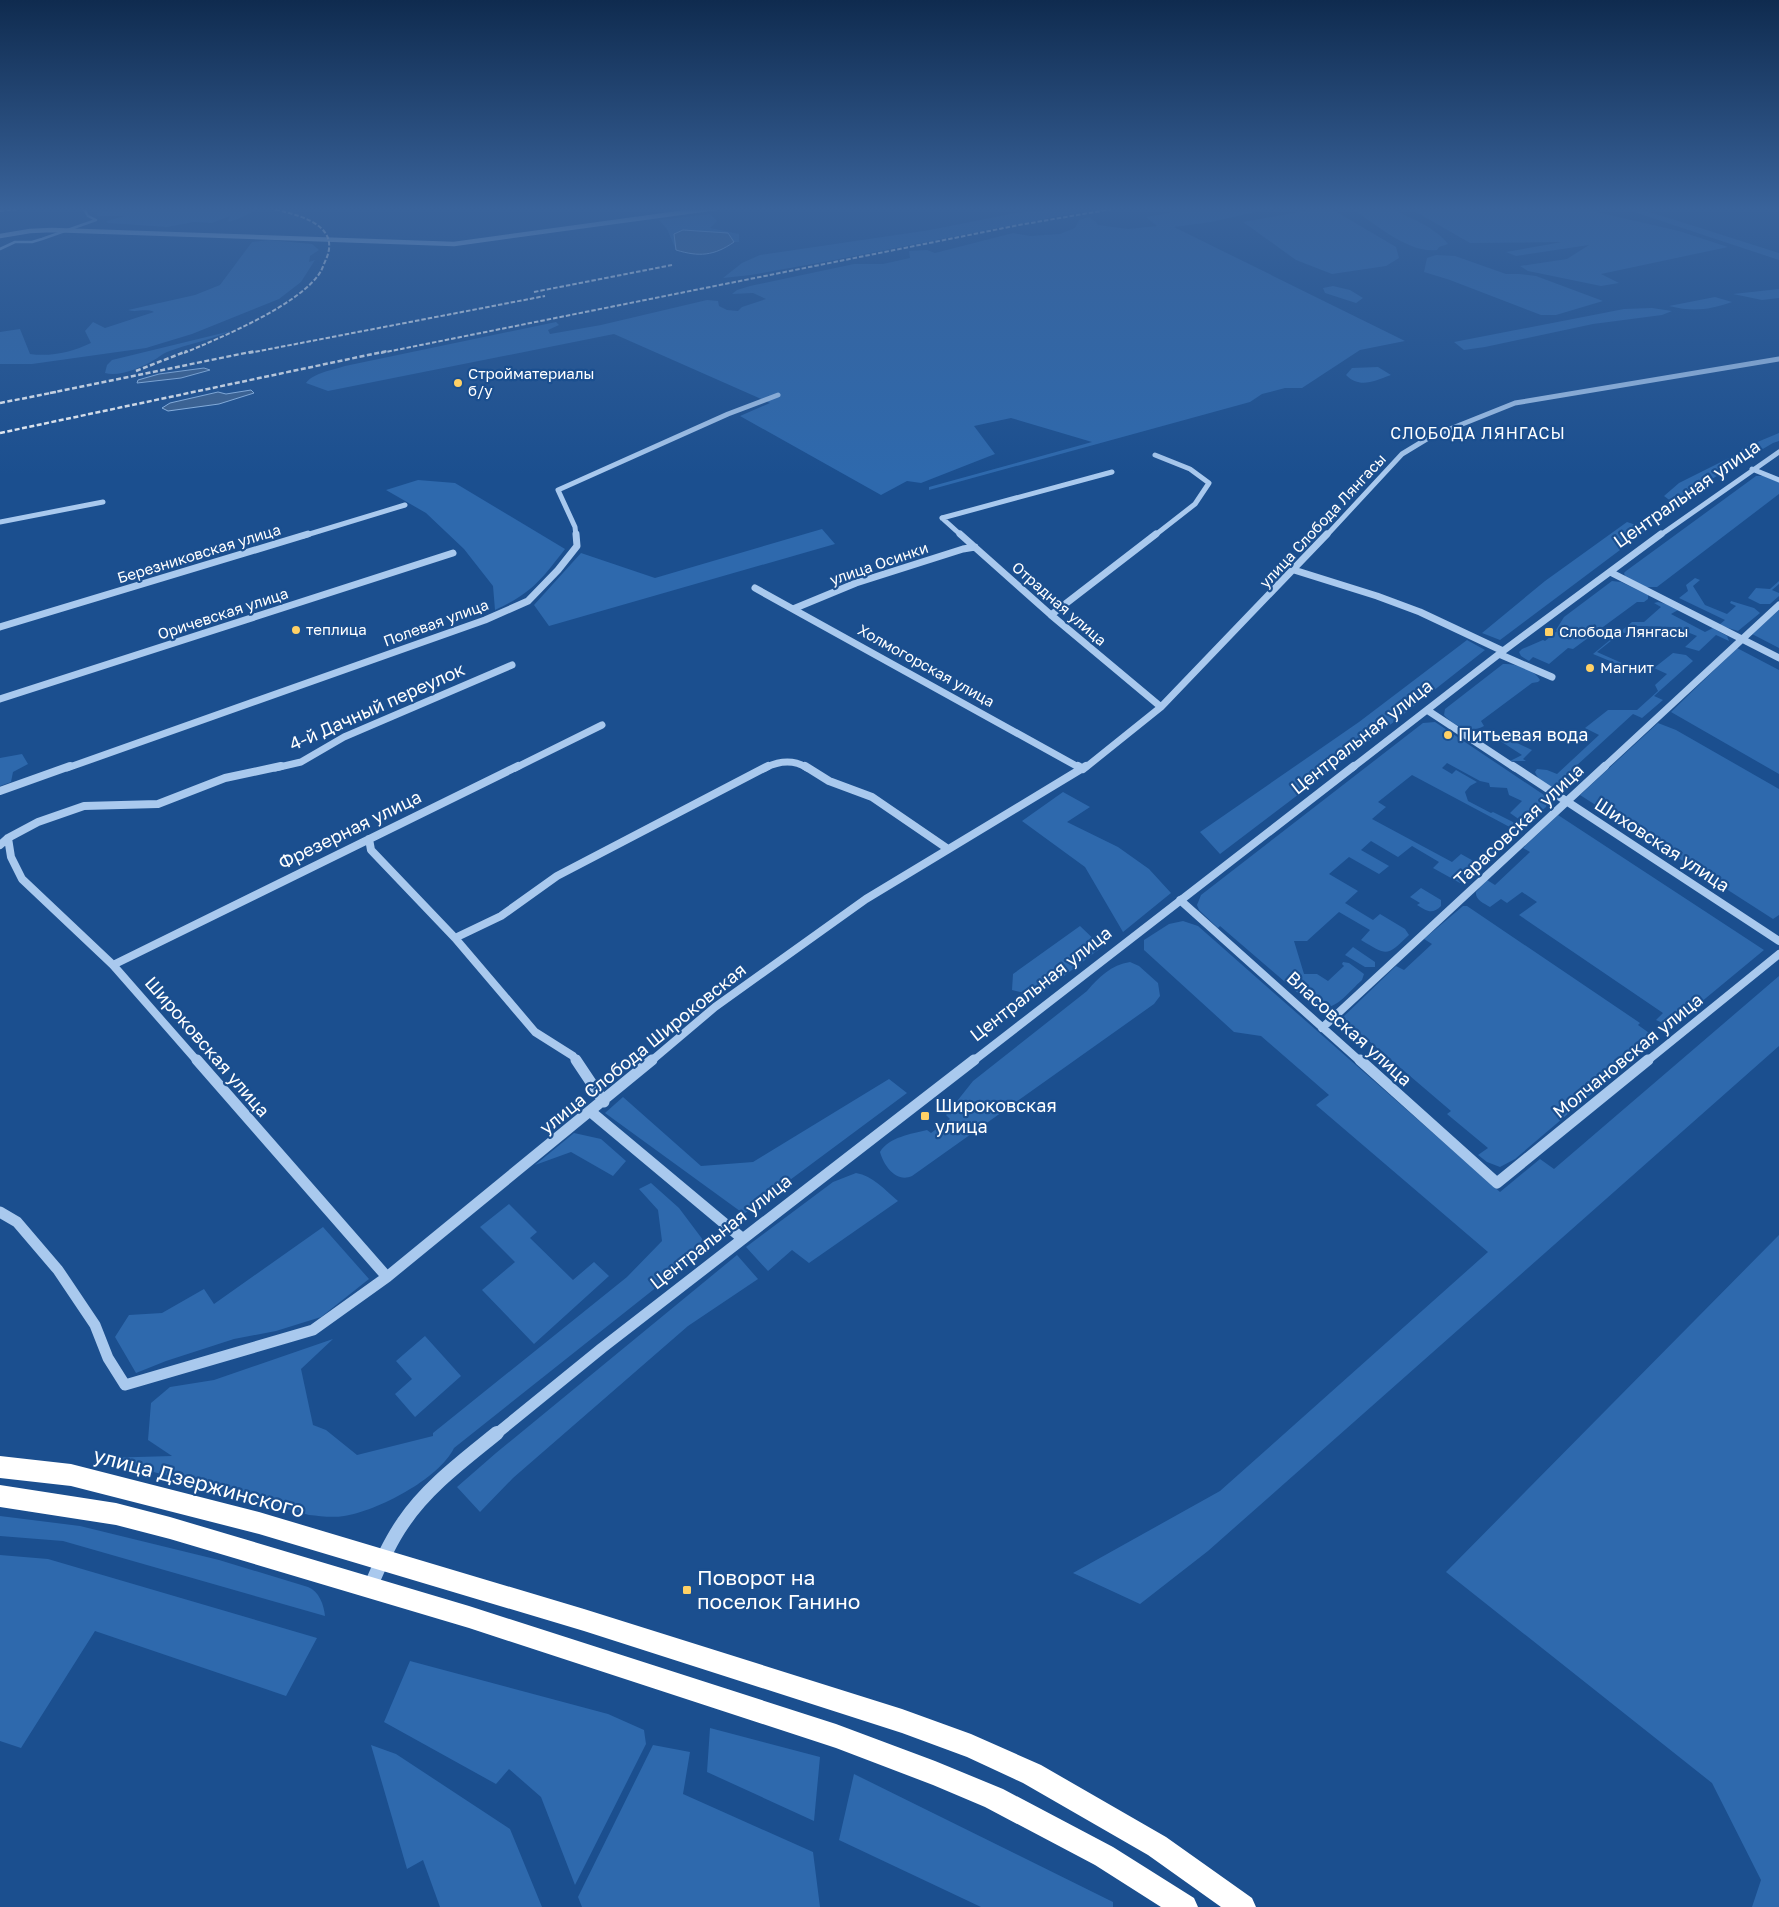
<svg xmlns="http://www.w3.org/2000/svg" width="1779" height="1907" font-family="'Golos Text',sans-serif">
<style>
.green{fill:#2e69ad}
.water{fill:#3c6290;stroke:#9cc4f0}
.lines{fill:none;stroke-linecap:round;stroke-linejoin:round}
.stream{stroke:#9cc4f0;stroke-width:2.5}
.minor-far5{stroke:#a9c9ee;stroke-width:4.5}
.minor-far4{stroke:#a9c9ee;stroke-width:5}
.minor-far3{stroke:#a9c9ee;stroke-width:7}
.minor-far2{stroke:#a9c9ee;stroke-width:8}
.minor-far1{stroke:#a9c9ee;stroke-width:11}
.minor{stroke:#a9c9ee;stroke-width:14}
.highway{fill:#fff;fill-rule:evenodd}
.rail-far1{stroke:#fff;stroke-width:2;stroke-dasharray:4.5 2;stroke-linecap:butt}
.rail{stroke:#fff;stroke-width:2.5;stroke-dasharray:5 2.5;stroke-linecap:butt}
.poi-dot{fill:#ffd166;stroke:#1b4f8f;stroke-width:2}
.labels{text-anchor:middle;stroke-width:4.5;stroke-linejoin:round;paint-order:stroke}
.far-poi-label{font-size:15px;fill:#fff;stroke:#1b4f8f;text-anchor:start}
.far-street-label{font-size:15px;fill:#fff;stroke:#1b4f8f}
.far-neighbourhood-label{font-size:16px;letter-spacing:1px;fill:#fff;stroke:#1b4f8f}
.street-label{font-size:18px;fill:#fff;stroke:#1b4f8f}
.poi-label{font-size:18px;fill:#fff;stroke:#1b4f8f;text-anchor:start}
.near-street-label{font-size:21px;fill:#fff;stroke:#1b4f8f}
.near-poi-label{font-size:21px;fill:#fff;stroke:#1b4f8f;text-anchor:start}
</style>
<rect width="100%" height="100%" fill="#1b4f8f"/>
<!-- green -->
<path class="green" d="M126,208H248L256,210L238,219L228,222L230,216L212,223L194,222L167,227L108,223L106,221L125,216H98L96,213Z
M1075,208L1085,211L829,261L751,275L723,278L742,263L760,255L930,230L1015,213Z
M1170,208H1273L1211,222L1174,227L1405,341L1360,350L1302,388H1285L1262,394L1250,402L929,490V487L1092,442L1011,418L974,426L995,454L921,483L907,481L881,495L740,416L770,403L614,334L328,391L306,383C313,373 333,370 345,366L556,322L559,325L548,330L550,334L601,325L707,300L718,301L719,306L727,310L738,311L742,307L766,299L753,293L732,294L737,290L750,286L854,264H883L910,258L909,251L927,250L935,253L1013,233L1030,236L1060,234L1075,228L1079,220L1089,217L1096,222L1098,225L1128,229L1157,226L1146,217L1169,213Z
M1322,208H1330L1396,247L1399,258L1386,266L1332,274L1296,260L1243,222Z
M1351,208H1388L1394,210C1411,218 1436,228 1448,244L1439,247L1437,250C1409,254 1374,223 1351,208Z
M1409,208H1579L1679,231L1728,247L1601,274L1619,283L1601,286L1528,271L1520,266L1567,259L1589,245L1516,256L1506,252L1562,242L1470,243Z
M1622,208H1637L1779,253V260Z
M710,214L717,221L710,228L739,234V242H734L728,233L674,234L676,250L667,229L659,220Z
M269,240L312,244L319,250L310,256L309,262L315,260L301,282L279,299L192,334L146,348L32,364H0V332L20,329L30,354C51,357 72,352 91,343L85,331L93,322L105,328L154,312C145,308 136,313 128,310L195,295L220,285L252,242Z
M1436,255L1455,256L1506,274H1519L1536,276L1603,301L1556,315H1541L1450,280L1424,272L1427,258Z
M1333,286L1350,290L1363,298L1356,303L1325,293L1323,288Z
M1779,289V298L1762,300L1733,294Z
M1715,297L1732,302C1708,310 1694,312 1669,306Z
M1652,308L1672,311L1662,315L1593,324L1485,347L1464,350L1454,342L1624,309Z
M231,331C210,340 188,344 167,352C162,354 158,358 154,360C141,368 119,377 105,373L107,365L112,360Z
M1378,367L1391,375C1374,381 1360,389 1346,375L1352,368Z
M1779,433V441L1773,443L1683,496L1672,502L1664,496L1679,483L1737,454L1743,448Z
M1756,476H1763L1779,482V494L1657,587H1645L1625,576L1624,573L1626,571Z
M418,480L455,483L565,549C541,580 532,593 495,610L493,586L464,549L426,513L386,490Z
M1627,522L1648,529L1500,640L1482,633L1545,581Z
M822,529L835,544L549,626L534,605L581,553L655,578Z
M1695,578L1700,580L1693,586L1705,605L1727,614L1736,606L1730,603L1731,601L1754,608L1760,613L1738,631L1719,625L1725,620L1679,598L1688,591L1686,585Z
M1612,581L1621,582L1648,595V599L1644,602H1637L1573,649L1568,648L1549,664L1533,657L1529,661L1521,656L1519,652L1522,649L1543,640L1545,641L1557,631L1556,630L1564,617Z
M1779,581V584L1772,590L1779,593V596L1770,604H1760L1748,598L1756,588L1770,589Z
M1658,602L1666,604L1678,610L1671,614L1705,632L1713,628L1727,636L1729,641L1716,635L1699,651L1685,647L1697,636L1675,627L1634,626L1625,633L1622,632L1597,652L1624,664L1622,666L1593,654L1632,622H1644L1661,607L1654,603Z
M1779,610V648L1752,634Z
M1467,640L1485,650L1381,732L1220,854L1200,832L1359,722Z
M1737,648L1779,670V774L1671,712Z
M1673,653L1686,655L1693,661L1654,696L1663,700L1642,718L1633,714L1564,777L1573,782C1562,794 1540,786 1535,772L1537,769L1547,770L1557,774L1599,735L1585,728L1608,710H1637L1658,691L1655,685L1667,674L1654,668Z
M1503,664C1514,663 1534,669 1540,680L1538,682L1532,683L1481,721L1484,726C1470,734 1454,726 1444,715L1445,709Z
M1435,722L1544,795L1548,800L1546,807L1530,821L1520,820L1510,813L1522,801L1509,795L1507,788L1490,787L1489,783L1480,781L1447,763L1442,768L1452,774L1456,770L1477,782L1470,786L1465,792L1468,801L1491,813L1493,812L1519,825L1521,831L1519,832L1412,775L1378,802L1386,807L1372,819L1452,862L1461,854L1477,863L1480,869L1467,881L1460,883L1433,868L1439,862L1412,846L1398,857L1371,841L1361,850L1389,866L1379,874L1349,857L1329,874L1358,891L1345,903L1373,920L1380,914L1405,929L1409,935C1386,957 1388,956 1361,940L1370,930L1339,912L1307,941H1294L1304,974H1317L1328,981L1344,966L1342,964L1343,962L1349,963L1364,974L1362,980C1347,993 1335,1014 1313,1006L1220,926L1218,928L1199,910L1197,905L1201,895L1423,723Z
M1658,723L1676,730L1779,789V915L1773,919L1580,795Z
M1496,733L1532,750L1523,759L1526,761H1510L1522,755L1491,735Z
M22,754L28,764L13,772L11,782L0,786V758Z
M1063,792L1090,807L1067,822L1118,847L1149,869L1171,893L1123,932L1085,867L1022,821Z
M1558,815L1764,950L1677,1022L1665,1024L1656,1020L1663,1013L1519,915L1537,902L1522,892L1507,903L1501,899L1490,907C1484,903 1475,900 1476,892L1487,880L1495,885L1530,852L1523,848Z
M1421,888L1441,900V906C1432,915 1427,911 1417,905L1420,903L1410,897Z
M1463,906H1467L1640,1023L1638,1025L1652,1035L1653,1039L1649,1045L1515,1159L1500,1167L1487,1162L1478,1155L1488,1148L1447,1114L1451,1111L1342,1018L1396,966L1404,970L1432,944L1424,939Z
M1183,921L1198,926L1500,1192L1540,1159L1554,1169L1779,976V1046L1208,1551L1140,1604L1073,1573L1220,1491L1488,1252L1316,1105L1329,1095L1261,1036L1234,1032L1144,950V940L1169,924Z
M1080,926L1102,947L1038,996L1012,990L1013,974Z
M1353,947L1375,962V967H1365L1345,955Z
M1130,962L1139,966L1158,983L1160,996L1154,1004L912,1176C896,1183 884,1166 880,1152C889,1137 911,1134 927,1130L931,1133L950,1119L946,1115L973,1081L1087,991C1099,977 1111,965 1130,962Z
M889,1079L907,1093L744,1214L605,1113L623,1097L701,1166L753,1162Z
M574,1133L601,1139L626,1161L613,1176L571,1152L535,1165Z
M856,1173C873,1176 885,1190 898,1201L809,1263L792,1250L768,1271L746,1247L833,1182Z
M651,1183L679,1208L703,1240L687,1263L454,1448C439,1479 377,1511 344,1516C332,1518 320,1516 309,1515L103,1458L172,1456L148,1440L151,1403L170,1387L214,1380L333,1339L301,1369L313,1425L326,1430L357,1455L433,1436V1433L627,1277L662,1241L658,1210L639,1189Z
M509,1204L537,1232L530,1238L573,1280L594,1262L609,1276L534,1344L482,1290L515,1262L480,1227Z
M323,1227L369,1279L321,1317L276,1331L234,1339L166,1361L136,1373L115,1337L129,1315L162,1313L204,1289L214,1304Z
M1779,1235V1907H1752L1761,1880L1712,1783L1446,1572Z
M737,1255L758,1279L688,1326L513,1478L480,1512L457,1487L496,1453Z
M425,1336L461,1376L415,1417L395,1394L412,1379L396,1361Z
M0,1516L80,1526L219,1560L308,1587C319,1591 324,1605 325,1616L63,1541L0,1536Z
M0,1555L48,1559L317,1638L286,1696L95,1631L21,1748L0,1741Z
M410,1661L608,1714L644,1730L646,1744L575,1885L541,1797L509,1769L496,1784L384,1722Z
M710,1728L820,1757L814,1821L707,1772Z
M371,1745L396,1754L510,1829L542,1907H440L423,1860L407,1869Z
M653,1745L690,1752L683,1794L813,1852L820,1907H582L578,1897Z
M854,1774L1113,1902V1907H981L839,1840Z"/>
<!-- water -->
<path class="water" d="M683,230L728,233L734,242C714,256 699,257 676,250L674,234Z
M204,368L210,370L181,378L137,383L138,380L159,374Z
M251,390L254,393L219,404L168,411L162,408L170,403L218,392L226,394Z"/>
<g class="lines">
<!-- stream -->
<path class="stream" d="M0,249L15,242H32L42,239L96,220L88,216L84,209L61,208"/>
<!-- minor-far5 -->
<path class="minor-far5" d="M0,236L30,231L52,230L454,244L716,208"/>
<!-- minor-far4 -->
<path class="minor-far4" d="M1752,469L1779,480
M942,518L962,536
M942,518L1112,472
M0,522L103,502
M303,536L405,505
M576,536L575,527L558,490L728,414L778,395
M1154,536L1195,504L1209,483L1190,469L1155,455
M1326,536L1402,454L1430,437L1515,403L1779,359
M1659,536L1779,452"/>
<!-- minor-far3 -->
<path class="minor-far3" d="M960,534L1051,615L1161,707
M1294,570L1377,596L1420,612L1503,651
M1610,572L1779,658
M755,588L1080,768
M793,609L856,583L963,549L975,547
M1051,615L1156,534
M0,627L308,534
M1499,654L1552,677
M0,699L453,553
M1427,710L1515,768
M67,768L485,620L528,601L558,570L577,546L576,534
M275,768L301,762L344,737L512,665
M515,768L602,725
M765,768C779,761 793,759 807,768
M1085,768L1161,707L1327,534
M1352,768L1503,651L1661,534
M1603,768L1779,605"/>
<!-- minor-far2 -->
<path class="minor-far2" d="M805,766L829,781L872,797L948,849
M1078,766L1083,769
M1513,766L1779,941
M0,791L70,766
M8,838L11,857L22,879L113,965L198,1062
M369,839L371,850L455,938L535,1032L573,1056L577,1062
M0,845L8,838L38,822L84,806L158,804L225,778L281,766
M1180,900L1361,1062
M455,938L501,916L557,876L768,766
M113,965L518,766
M1322,1028L1605,766
M650,1062L715,1007L866,899L1086,766
M972,1062L1354,766
M1646,1062L1779,954"/>
<!-- minor-far1 -->
<path class="minor-far1" d="M197,1060L387,1277
M576,1060L604,1102
M1360,1060L1497,1183L1648,1060
M591,1112L743,1239
M0,1212L17,1222L58,1270L95,1325L108,1358L125,1385L313,1330L387,1277L652,1060
M495,1435L602,1348L974,1060"/>
<!-- minor -->
<path class="minor" d="M370,1588C379,1566 389,1543 403,1523C427,1487 464,1460 497,1433"/>
<!-- highway -->
<path class="highway" d="M0,1456L71,1464L259,1512L584,1609L902,1709L971,1734L1041,1765L1166,1837L1252,1898L1256,1907H1221L1148,1855L1023,1783L967,1757L902,1733L584,1631L259,1534L71,1486L0,1478Z
M0,1485L116,1503L170,1517L469,1606L836,1724L935,1761L1003,1789L1113,1847L1194,1898L1198,1907H1161L1095,1865L985,1807L933,1785L836,1748L469,1628L170,1539L116,1525L0,1507Z"/>
<!-- rail-far1 -->
<path class="rail-far1" d="M0,211L30,208
M534,292L672,265
M184,353C220,338 302,304 321,271C323,267 325,261 327,257C340,222 293,214 269,208
M249,353L545,296
M381,353L1019,225L1118,208"/>
<!-- rail -->
<path class="rail" d="M136,371L187,351
M50,393L255,351
M0,403L56,392
M0,433L387,351"/>
</g>
<!-- sky -->
<linearGradient id="sky" x2="0" y2="1"><stop stop-color="#0f2b4f"/><stop offset="0.44" stop-color="#39639b"/><stop offset="1" stop-color="#39639b" stop-opacity="0"/></linearGradient>
<rect width="1779" height="475" fill="url(#sky)"/>
<!-- markers -->
<g class="poi-dot">
<circle cx="458" cy="383" r="5"/>
<circle cx="296" cy="630" r="5"/>
<rect x="1544" y="627" width="10" height="10" rx="2.5"/>
<circle cx="1590" cy="668" r="5"/>
<circle cx="1448" cy="735" r="5"/>
<rect x="920" y="1111" width="10" height="10" rx="2.5"/>
<rect x="682" y="1585" width="10" height="10" rx="2.5"/>
</g>
<g class="labels">
<!-- far-poi labels -->
<g class="far-poi-label">
<text x="468" y="379">Стройматериалы<tspan x="468" dy="17">б/у</tspan></text>
<text x="306" y="635">теплица</text>
<text x="1559" y="637">Слобода Лянгасы</text>
<text x="1600" y="673">Магнит</text>
</g>
<!-- far-street labels -->
<g class="far-street-label">
<text transform="translate(1323 521) rotate(-47)" y="5">улица Слобода Лянгасы</text>
<text transform="translate(199 554) rotate(-17)" y="5">Березниковская улица</text>
<text transform="translate(879 564) rotate(-19)" y="5">улица Осинки</text>
<text transform="translate(1059 604) rotate(41)" y="5">Отрадная улица</text>
<text transform="translate(223 614) rotate(-18)" y="5">Оричевская улица</text>
<text transform="translate(436 623) rotate(-20)" y="5">Полевая улица</text>
<text transform="translate(926 666) rotate(29)" y="5">Холмогорская улица</text>
</g>
<!-- far-neighbourhood labels -->
<g class="far-neighbourhood-label">
<text x="1478" y="439">СЛОБОДА ЛЯНГАСЫ</text>
</g>
<!-- street labels -->
<g class="street-label">
<text transform="translate(1687 494) rotate(-35)" y="6">Центральная улица</text>
<text transform="translate(377 707) rotate(-24)" y="6">4-й Дачный переулок</text>
<text transform="translate(1362 737) rotate(-38)" y="6">Центральная улица</text>
<text transform="translate(1519 825) rotate(-43)" y="6">Тарасовская улица</text>
<text transform="translate(350 830) rotate(-26)" y="6">Фрезерная улица</text>
<text transform="translate(1662 845) rotate(33)" y="6">Шиховская улица</text>
<text transform="translate(1041 984) rotate(-38)" y="6">Центральная улица</text>
<text transform="translate(1349 1029) rotate(42)" y="6">Власовская улица</text>
<text transform="translate(207 1047) rotate(49)" y="6">Широковская улица</text>
<text transform="translate(643 1049) rotate(-39)" y="6">улица Слобода Широковская</text>
<text transform="translate(1628 1056) rotate(-39)" y="6">Молчановская улица</text>
<text transform="translate(721 1232) rotate(-38)" y="6">Центральная улица</text>
</g>
<!-- poi labels -->
<g class="poi-label">
<text x="1458" y="741">Питьевая вода</text>
<text x="935" y="1112">Широковская<tspan x="935" dy="21">улица</tspan></text>
</g>
<!-- near-street labels -->
<g class="near-street-label">
<text transform="translate(199 1483) rotate(15)" y="7">улица Дзержинского</text>
</g>
<!-- near-poi labels -->
<g class="near-poi-label">
<text x="697" y="1585">Поворот на<tspan x="697" dy="24">поселок Ганино</tspan></text>
</g>
</g>
</svg>
